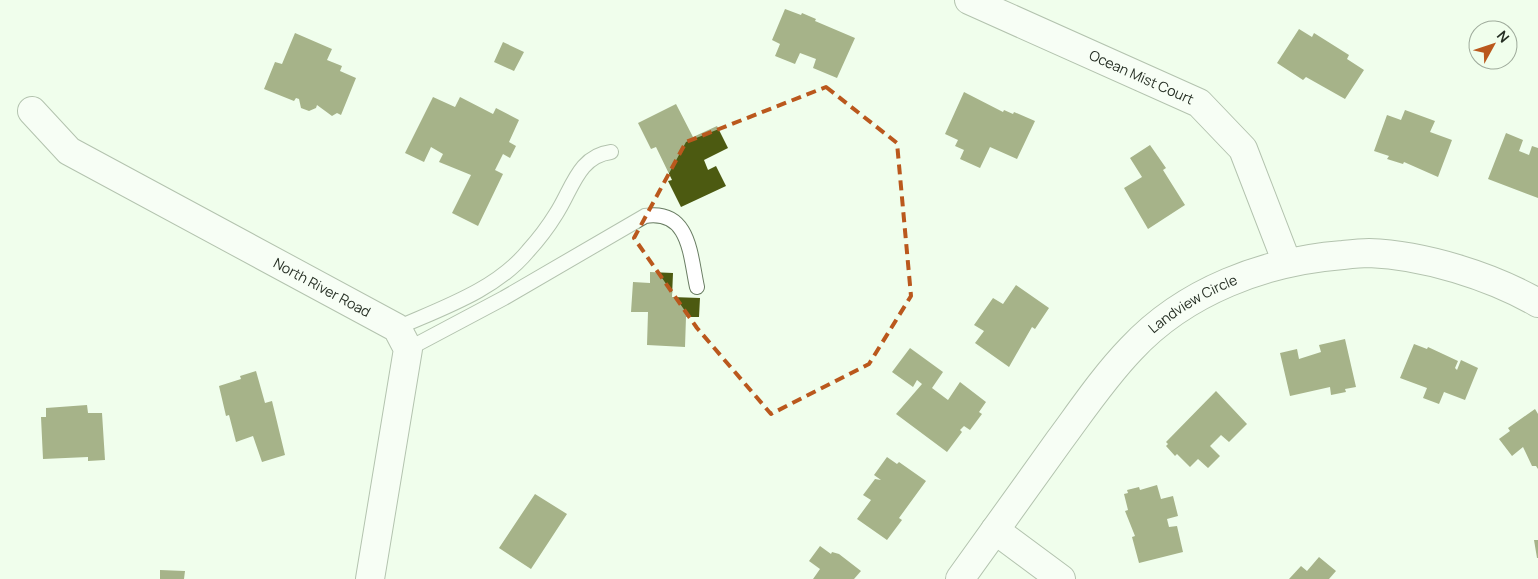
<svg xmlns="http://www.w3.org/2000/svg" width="1538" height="579" font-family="Manrope,sans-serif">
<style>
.building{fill:#4c5a11}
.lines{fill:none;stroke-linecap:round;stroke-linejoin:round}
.service-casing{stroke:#697d63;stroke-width:16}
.minor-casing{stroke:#697d63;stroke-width:30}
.service{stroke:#fff;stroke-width:14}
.minor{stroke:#fff;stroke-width:28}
.marked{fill:none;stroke:#ba581d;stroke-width:4;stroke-dasharray:10 6;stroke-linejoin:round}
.labels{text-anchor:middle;stroke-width:5;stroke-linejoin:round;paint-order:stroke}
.street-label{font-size:14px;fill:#262f24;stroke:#f0feec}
</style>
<rect width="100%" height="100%" fill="#f0feec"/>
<!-- building -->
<path class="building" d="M785,9L801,15L802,13L816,19L815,21L855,38L837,78L813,68L816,59L800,53L795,64L775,56L780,44L772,40Z
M1299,29L1312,37L1314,33L1349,55L1347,59L1364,70L1345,99L1306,77L1303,80L1277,63Z
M295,33L332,49L327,60L342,66L340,71L356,78L341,115L337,113L332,116L317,105L316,108L309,111L301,108L299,99L296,98L294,101L264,89L275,62L282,64Z
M503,42L524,52L514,71L494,62Z
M964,92L1003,112L1004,110L1013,114L1014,112L1035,121L1017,159L990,147L980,168L960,159L964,150L955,146L958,140L945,134Z
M433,97L455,107L460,97L493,114L496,108L519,120L509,142L516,146L510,158L503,154L495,170L503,174L478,226L452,213L471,175L439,162L443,154L431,147L424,162L405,153Z
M676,104L693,137L717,126L728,148L704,160L708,170L716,166L726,186L681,207L668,181L672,180L656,147L651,149L638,123Z
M1405,110L1435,121L1430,132L1452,140L1438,177L1404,162L1403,164L1387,159L1389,156L1374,151L1387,115L1401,120Z
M1506,133L1523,140L1519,151L1529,155L1532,146L1538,148V198L1488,179Z
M1150,145L1166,168L1163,170L1185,205L1148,229L1124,188L1142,177L1130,158Z
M650,272L673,273L672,297L700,298L699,317H686L685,347L647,345L648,312H631L633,282L650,283Z
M1016,285L1049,308L1035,329L1032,327L1009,367L975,343L984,331L974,325L993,298L1003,304Z
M1345,339L1356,387L1345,389L1346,392L1331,395L1330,387L1290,396L1280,353L1297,349L1299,359L1321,352L1319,345Z
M1414,344L1427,349L1428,347L1458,361L1455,368L1457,370L1461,360L1478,368L1465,400L1444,392L1439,404L1423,398L1427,388L1400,378Z
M910,348L943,372L932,388L948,400L960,382L986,402L979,412L982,414L970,430L964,426L960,430L962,432L947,452L896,414L922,384L917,380L913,387L892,372Z
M256,371L265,403L272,401L285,455L262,462L253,436L236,442L229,415L226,416L219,386L241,379L240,376Z
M1216,391L1247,424L1229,442L1221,435L1210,446L1220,456L1208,468L1198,459L1190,467L1177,454L1175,456L1166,446L1168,444L1166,442Z
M87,405L88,413H102L105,460L88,461V457L43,459L41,417H46V408Z
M1535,409L1538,414V469L1536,466H1532L1523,447L1512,456L1499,439L1510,431L1508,428Z
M887,457L897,464L899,462L926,481L899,518L902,520L887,540L857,519L871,500L863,495L875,479L881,480L874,475Z
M1157,485L1161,499L1173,496L1178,516L1167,519L1169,527L1177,526L1183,552L1139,563L1132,537L1135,536L1125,511L1128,510L1124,494L1128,493L1127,490L1139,487L1140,490Z
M535,494L567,514L531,569L499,548Z
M1534,540H1538V558H1537Z
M820,546L831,554L832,552L839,554L861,571L854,579H813L820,569L809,561Z
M1319,557L1336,571L1329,579H1289L1301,566L1307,571Z
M160,570L185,571L184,579H160Z"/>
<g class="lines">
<!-- service casing -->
<g class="service-casing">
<path id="service" d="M397,328C442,308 496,290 528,251C538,240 548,227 556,214C572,190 578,156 611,152
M408,349L504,298L645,216C690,209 690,255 697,287"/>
</g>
<!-- minor casing -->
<g class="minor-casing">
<g id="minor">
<path id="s1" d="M969,0L1199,103L1243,149L1287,263"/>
<path id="s2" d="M32,111L69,151L397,328L408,349L370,579"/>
<path d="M995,530L1061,579"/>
<path id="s3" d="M960,579C993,533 1026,487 1059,441C1082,410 1104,377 1131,349C1185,291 1265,261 1343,255C1352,254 1361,253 1369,253C1424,255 1491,276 1538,303"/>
</g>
</g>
<!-- service -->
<use href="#service" class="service"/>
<!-- minor -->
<use href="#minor" class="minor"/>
</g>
<!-- marked area -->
<path d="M0 0H1538V579H0ZM826,87L897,143L911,296L869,364L771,414L697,328L634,238L686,142Z" fill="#f0feec" fill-opacity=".55" fill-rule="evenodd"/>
<path class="marked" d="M826,87L897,143L911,296L869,364L771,414L697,328L634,238L686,142Z"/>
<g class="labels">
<!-- street labels -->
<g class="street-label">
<text dy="5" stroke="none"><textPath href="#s1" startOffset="189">Ocean Mist Court</textPath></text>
<text dy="5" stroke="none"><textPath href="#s2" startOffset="342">North River Road</textPath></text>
<text dy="5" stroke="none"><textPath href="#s3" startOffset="364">Landview Circle</textPath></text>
</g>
</g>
<!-- north arrow -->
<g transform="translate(1493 45) rotate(50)"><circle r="24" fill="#f0feec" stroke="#9fab9c"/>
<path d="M0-4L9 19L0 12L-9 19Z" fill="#ba581d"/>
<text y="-8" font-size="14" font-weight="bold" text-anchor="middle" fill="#262f24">N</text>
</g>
</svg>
